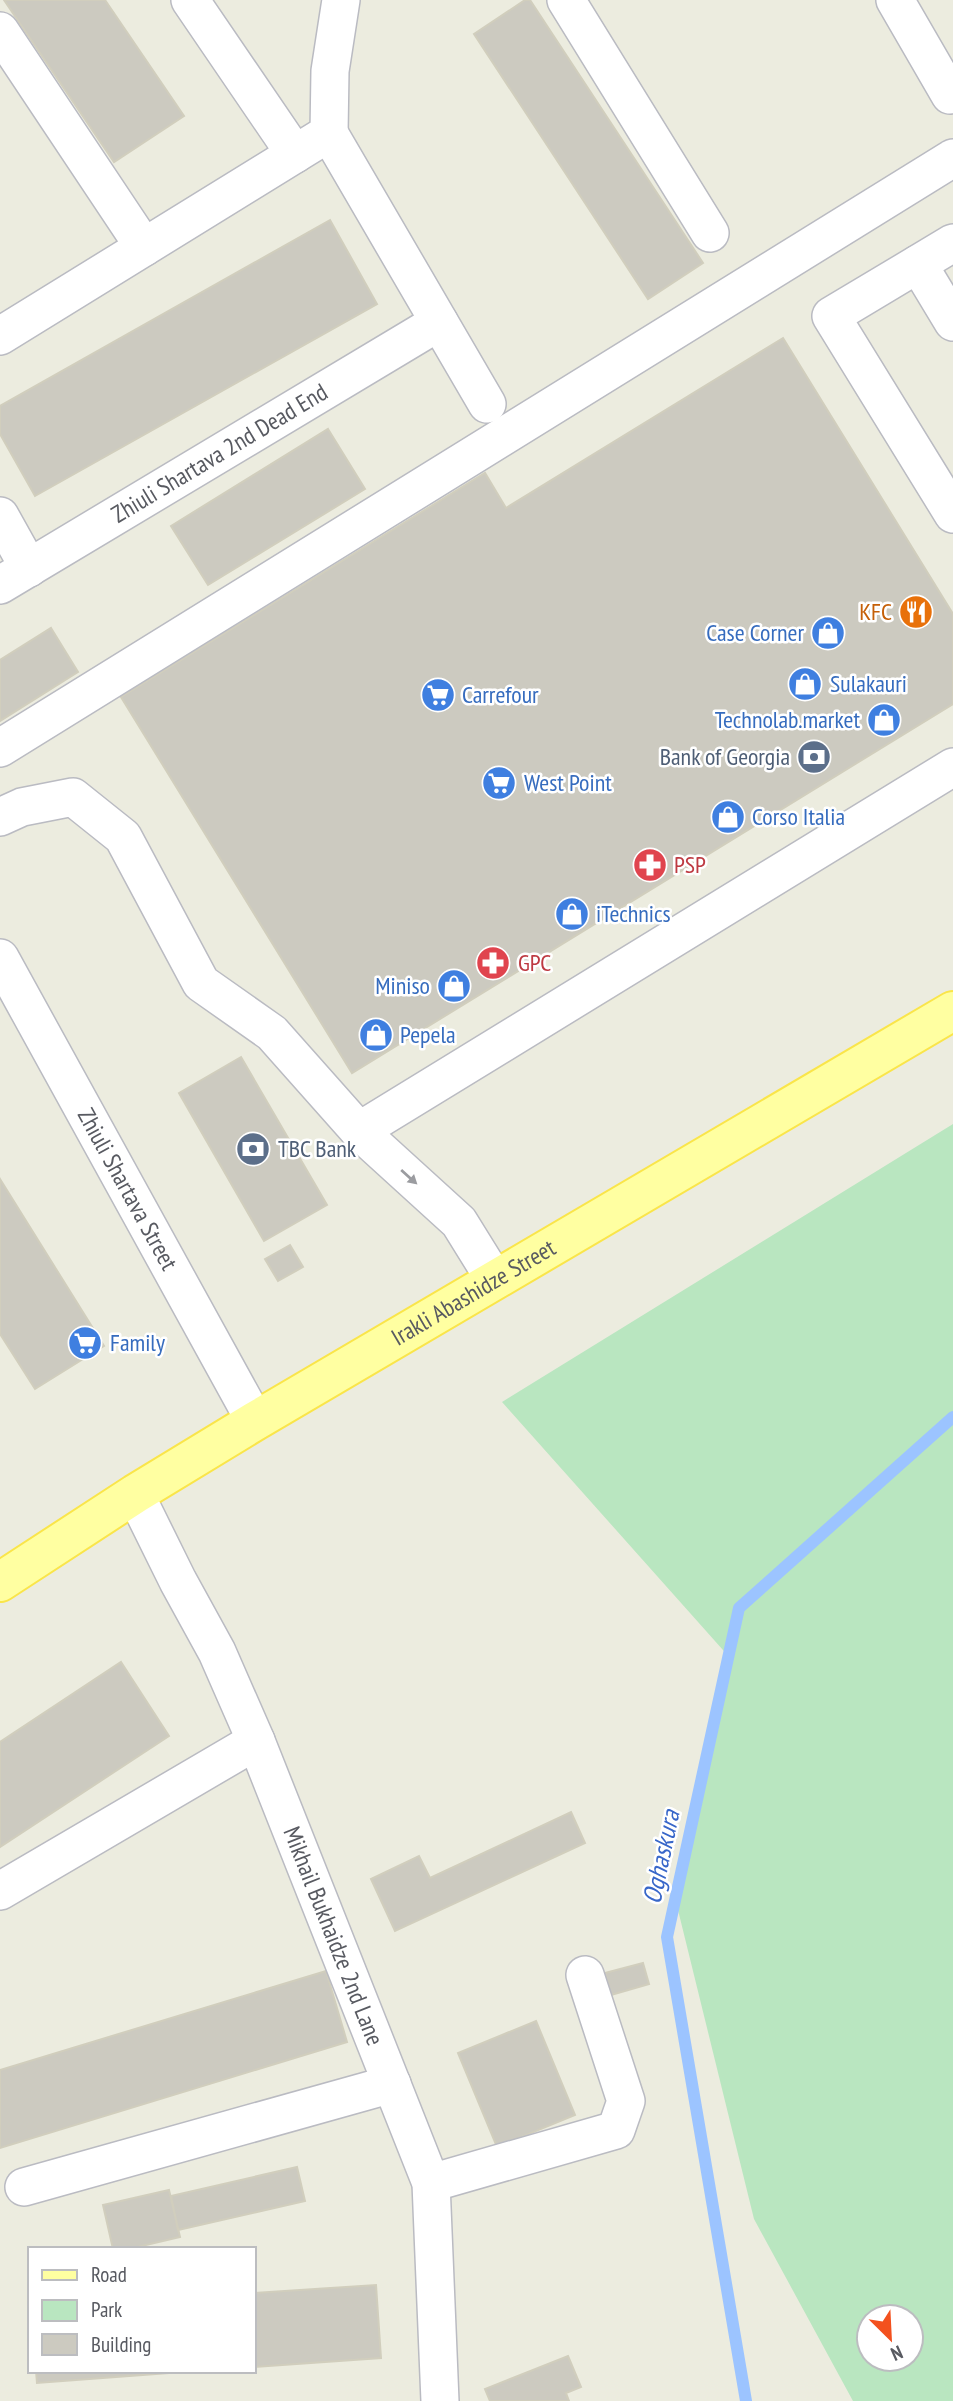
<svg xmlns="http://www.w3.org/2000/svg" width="953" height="2401" font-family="'PT Sans Narrow',sans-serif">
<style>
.green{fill:#b9e6c0;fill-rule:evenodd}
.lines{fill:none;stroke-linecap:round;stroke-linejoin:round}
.stream{stroke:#9cc4ff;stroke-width:12}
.building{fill:#cccac0;stroke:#d1cebd;stroke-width:2}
.minor-casing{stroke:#babbc2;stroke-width:40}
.major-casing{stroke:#fae54a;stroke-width:42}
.minor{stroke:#fff;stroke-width:37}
.major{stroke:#ffffa1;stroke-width:38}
.oneway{fill:#9b9ca0}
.labels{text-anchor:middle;stroke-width:5;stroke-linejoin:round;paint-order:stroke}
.street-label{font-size:24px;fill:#585a61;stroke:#fff}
.food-label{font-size:24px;fill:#c56008;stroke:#fff;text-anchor:end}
.shop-label{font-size:24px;fill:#366cbe;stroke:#fff;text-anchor:start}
.service-label{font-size:24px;fill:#4e5e75;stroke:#fff;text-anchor:end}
.health-label{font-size:24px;fill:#be3a42;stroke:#fff;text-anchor:start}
.water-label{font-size:26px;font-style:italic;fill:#3867c9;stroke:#fff}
</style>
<rect width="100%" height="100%" fill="#ececdf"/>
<!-- green -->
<path class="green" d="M953,1124V2401H853L754,2219L678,1910L731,1659L502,1402ZM911,2317V2359H869V2317Z"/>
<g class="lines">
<!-- stream -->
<path class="stream" d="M746,2401L667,1937L739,1608L953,1417"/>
</g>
<!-- building -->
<path class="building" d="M4,0H105L184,116L114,162Z
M525,0H530L703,263L648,299L474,34Z
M330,220L377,304L35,496L0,434V406Z
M783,338L953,614V704L352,1073L121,697L485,473L506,508Z
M328,429L365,489L208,585L171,526Z
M51,628L78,672L0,721V660Z
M241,1057L327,1205L264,1241L179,1093Z
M0,1179L104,1346L35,1389L0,1334Z
M290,1245L303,1267L278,1281L265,1259Z
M121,1662L169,1736L0,1847V1742Z
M571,1812L585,1843L395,1931L371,1879L419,1856L430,1878Z
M643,1963L649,1984L611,1995L605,1973Z
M326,1971L347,2042L0,2148V2070Z
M536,2021L575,2115L497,2147L458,2053Z
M297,2167L305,2201L178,2230L171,2196Z
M169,2190L180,2237L129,2249H113L103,2205Z
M376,2285L381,2358L254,2367V2293Z
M568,2356L581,2387L566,2393L569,2401H490L485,2389Z
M36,2371H196L37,2383Z"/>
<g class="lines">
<!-- minor casing -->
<g class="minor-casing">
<g id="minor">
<path d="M190,0L295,154"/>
<path d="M566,0L710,233"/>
<path d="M895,0L950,95"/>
<path d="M0,31L144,247"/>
<path d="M329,133L487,404"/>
<path d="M953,243L831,316L953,514"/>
<path d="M918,264L953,322"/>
<path d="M0,336L329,133L330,71L341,0"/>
<path d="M0,516L29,568"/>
<path id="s1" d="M0,585L439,322"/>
<path d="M0,748L953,158"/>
<path d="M0,817L22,807L73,797L123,837L201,983L272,1033L359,1131L953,767"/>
<path id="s2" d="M0,958L255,1421"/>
<path d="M359,1131L459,1222L495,1280"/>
<path id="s3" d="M135,1494L178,1581L217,1652L256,1741L431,2183L440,2401"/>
<path d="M0,1891L256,1741"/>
<path d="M431,2183L616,2130L626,2101L585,1975"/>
<path d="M24,2187L392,2084"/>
</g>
</g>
<!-- major casing -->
<g class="major-casing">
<g id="major">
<path id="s4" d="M0,1582L135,1494L255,1421L953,1011"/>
</g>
</g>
<!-- minor -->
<use href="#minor" class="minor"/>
<!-- major -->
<use href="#major" class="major"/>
</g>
<!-- one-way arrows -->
<defs><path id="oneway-solid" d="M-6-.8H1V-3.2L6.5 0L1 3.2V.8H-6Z" transform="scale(1.75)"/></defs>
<use class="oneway" href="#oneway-solid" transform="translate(409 1177) rotate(42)"/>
<!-- icons -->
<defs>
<g id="restaurant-disc" transform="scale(1.75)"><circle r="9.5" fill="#e8710a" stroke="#fff"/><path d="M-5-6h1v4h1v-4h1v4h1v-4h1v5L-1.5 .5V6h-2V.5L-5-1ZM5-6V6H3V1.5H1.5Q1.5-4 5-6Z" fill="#fff"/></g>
<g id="shop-disc" transform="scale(1.75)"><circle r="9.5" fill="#3f7fe0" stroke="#fff"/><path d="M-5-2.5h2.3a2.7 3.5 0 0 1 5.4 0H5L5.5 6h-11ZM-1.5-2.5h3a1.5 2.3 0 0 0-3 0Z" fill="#fff"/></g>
<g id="supermarket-disc" transform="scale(1.75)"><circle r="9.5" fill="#3f7fe0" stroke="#fff"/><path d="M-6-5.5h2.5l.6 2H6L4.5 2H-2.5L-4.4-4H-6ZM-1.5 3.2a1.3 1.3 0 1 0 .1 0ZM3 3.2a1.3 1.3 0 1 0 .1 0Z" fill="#fff"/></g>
<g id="bank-disc" transform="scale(1.75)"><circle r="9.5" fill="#5c6f8a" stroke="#fff"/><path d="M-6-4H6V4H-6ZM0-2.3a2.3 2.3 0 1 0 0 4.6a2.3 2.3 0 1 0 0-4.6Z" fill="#fff"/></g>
<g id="pharmacy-disc" transform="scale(1.75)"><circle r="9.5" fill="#e0444e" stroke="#fff"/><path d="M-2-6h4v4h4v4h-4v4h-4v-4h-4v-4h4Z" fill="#fff"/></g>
</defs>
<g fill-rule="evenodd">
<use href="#restaurant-disc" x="916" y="612"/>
<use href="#shop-disc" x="828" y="633"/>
<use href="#shop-disc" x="805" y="684"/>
<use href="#supermarket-disc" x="438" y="695"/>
<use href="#shop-disc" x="884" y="720"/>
<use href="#bank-disc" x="814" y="757"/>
<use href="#supermarket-disc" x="499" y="783"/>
<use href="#shop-disc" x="728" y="817"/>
<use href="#pharmacy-disc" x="650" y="865"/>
<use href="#shop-disc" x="572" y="914"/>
<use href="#pharmacy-disc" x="493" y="963"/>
<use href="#shop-disc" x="454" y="986"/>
<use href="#shop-disc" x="376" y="1035"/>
<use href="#bank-disc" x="253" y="1149"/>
<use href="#supermarket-disc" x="85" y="1343"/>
</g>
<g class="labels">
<!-- street labels -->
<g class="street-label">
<text dy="8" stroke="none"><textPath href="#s1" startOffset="256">Zhiuli Shartava 2nd Dead End</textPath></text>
<text dy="8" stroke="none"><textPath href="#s2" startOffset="264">Zhiuli Shartava Street</textPath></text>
<text dy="8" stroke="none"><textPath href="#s4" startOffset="555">Irakli Abashidze Street</textPath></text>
<text dy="8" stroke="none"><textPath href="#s3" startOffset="485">Mikhail Bukhaidze 2nd Lane</textPath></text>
</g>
<!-- food labels -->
<g class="food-label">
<text x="892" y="620">KFC</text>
</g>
<!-- shop labels -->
<g class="shop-label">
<text x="804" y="641" text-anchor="end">Case Corner</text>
<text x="830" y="692">Sulakauri</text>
<text x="462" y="703">Carrefour</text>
<text x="860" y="728" text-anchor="end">Technolab.market</text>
<text x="524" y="791">West Point</text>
<text x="752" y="825">Corso Italia</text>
<text x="596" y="922">iTechnics</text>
<text x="430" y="994" text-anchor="end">Miniso</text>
<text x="400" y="1043">Pepela</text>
<text x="110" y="1351">Family</text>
</g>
<!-- service labels -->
<g class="service-label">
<text x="790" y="765">Bank of Georgia</text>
<text x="278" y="1157" text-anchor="start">TBC Bank</text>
</g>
<!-- health labels -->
<g class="health-label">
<text x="674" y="873">PSP</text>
<text x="518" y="971">GPC</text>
</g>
<!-- water labels -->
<g class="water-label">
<text transform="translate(661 1857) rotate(-78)" y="9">Oghaskura</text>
</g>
</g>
<!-- legend -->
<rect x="28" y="2247" width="228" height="126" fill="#ffffff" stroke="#bcbdc0" stroke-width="2"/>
<rect x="42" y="2270" width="35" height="10" fill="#ffffa1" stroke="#bcbdc0" stroke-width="2"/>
<text x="91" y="2282" font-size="21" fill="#585a61">Road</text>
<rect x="42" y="2300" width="35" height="21" fill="#b9e6c0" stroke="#bcbdc0" stroke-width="2"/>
<text x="91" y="2317" font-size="21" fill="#585a61">Park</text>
<rect x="42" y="2334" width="35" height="21" fill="#cccac0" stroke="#bcbdc0" stroke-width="2"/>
<text x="91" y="2352" font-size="21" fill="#585a61">Building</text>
<!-- north arrow -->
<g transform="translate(890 2338) rotate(156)"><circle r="33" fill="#ffffff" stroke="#bcbdc0" stroke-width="2"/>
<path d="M0-5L12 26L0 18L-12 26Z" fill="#f3511e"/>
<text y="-10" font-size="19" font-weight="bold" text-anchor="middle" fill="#585a61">N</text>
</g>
</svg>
